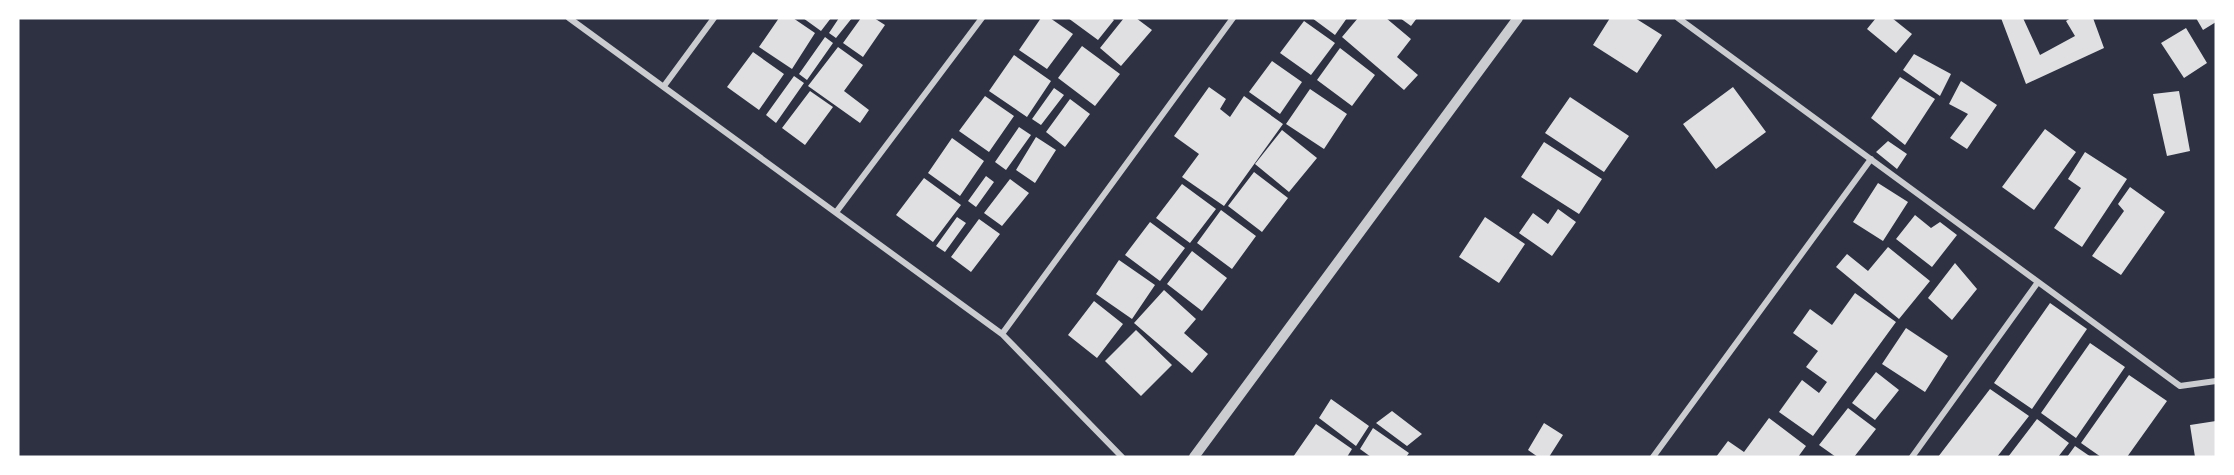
<svg xmlns="http://www.w3.org/2000/svg" width="2234" height="475" font-family="'Fira Sans Condensed',sans-serif">
<style>
.building{fill:#e0e0e3}
.lines{fill:none;stroke-linecap:round;stroke-linejoin:round}
.minor{stroke:#caccd0;stroke-width:6}
.tertiary{stroke:#caccd0;stroke-width:10}
</style>
<rect width="100%" height="100%" fill="#2d3142"/>
<!-- building -->
<path class="building" d="M779,18H793L815,33L792,69L759,47Z
M803,18H831L821,31Z
M839,18H852L836,38L829,33Z
M861,18H874L885,25L863,57L843,43Z
M1041,18H1050L1073,34L1047,69L1019,50Z
M1068,18H1111L1114,20L1098,40Z
M1124,18H1136L1152,30L1121,66L1100,48Z
M1312,18H1347L1335,35Z
M1358,18H1386L1411,39L1397,57L1418,75L1404,90L1342,37Z
M1400,18H1417L1411,26Z
M1610,18H1635L1662,35L1637,73L1593,45Z
M1876,18H1892L1912,34L1896,53L1867,29Z
M2001,18H2023L2040,55L2075,36L2066,21L2071,18H2093L2104,48L2026,84Z
M2196,18H2216V22L2203,30Z
M1304,21L1335,43L1311,75L1280,53Z
M2186,28L2207,63L2184,78L2161,43Z
M825,37L833,43L807,80L799,74Z
M1082,46L1120,74L1095,106L1058,78Z
M838,47L863,65L844,91L869,110L860,123L808,86Z
M1340,48L1375,75L1352,106L1317,80Z
M753,52L784,74L759,110L727,87Z
M1914,54L1951,74L1940,96L1903,70Z
M1014,55L1051,81L1027,117L989,91Z
M1272,61L1302,82L1280,114L1249,92Z
M794,76L804,83L776,123L766,115Z
M1900,77L1935,99L1905,145L1871,118Z
M1961,81L1997,105L1967,149L1950,138L1968,114L1949,104Z
M1209,87L1226,99L1220,109L1230,117L1244,96L1283,124L1224,206L1182,177L1199,154L1174,136Z
M1733,87L1766,132L1716,169L1683,124Z
M1054,88L1064,95L1041,125L1032,119Z
M1310,89L1347,114L1324,149L1286,124Z
M810,91L833,107L805,145L782,128Z
M2179,91L2190,151L2167,156L2153,94Z
M985,96L1014,116L989,152L959,131Z
M1570,97L1629,136L1604,172L1545,133Z
M1070,99L1090,114L1065,147L1046,132Z
M1019,127L1031,135L1006,170L995,162Z
M2045,129L2076,152L2034,210L2002,187Z
M1282,130L1317,158L1289,192L1255,164Z
M1036,137L1056,150L1035,183L1016,170Z
M952,138L984,161L960,196L928,173Z
M1888,141L1907,154L1897,169L1876,152Z
M1544,142L1602,179L1579,214L1521,177Z
M2085,152L2127,179L2082,247L2054,228L2081,188L2068,179Z
M1254,172L1288,198L1262,232L1228,206Z
M986,176L994,182L976,207L968,201Z
M924,178L961,205L933,242L896,215Z
M1010,179L1029,193L1002,226L984,213Z
M1878,183L1908,202L1883,241L1853,222Z
M1182,184L1216,209L1190,243L1156,218Z
M2130,187L2165,212L2121,275L2092,256L2124,211L2118,204Z
M1558,209L1576,222L1552,256L1519,233L1533,213L1548,224Z
M1221,210L1256,236L1232,269L1197,243Z
M1915,215L1931,228L1940,222L1957,235L1932,267L1896,239Z
M957,217L966,223L945,252L936,246Z
M1485,217L1525,244L1499,283L1459,257Z
M979,219L1000,234L971,272L951,257Z
M1150,222L1185,248L1160,281L1125,255Z
M1888,247L1930,281L1899,319L1836,267L1847,254L1868,271Z
M1192,251L1227,278L1202,311L1167,284Z
M1119,260L1155,285L1132,319L1096,294Z
M1955,263L1977,289L1952,320L1928,298Z
M1164,290L1196,319L1184,333L1208,354L1192,373L1134,323Z
M1855,293L1896,322L1813,436L1779,412L1802,380L1819,393L1827,382L1806,367L1818,351L1793,333L1810,309L1832,325Z
M1094,301L1123,324L1097,358L1068,335Z
M2050,303L2087,329L2032,409L1994,383Z
M1906,328L1948,356L1925,392L1882,364Z
M1136,330L1172,365L1141,396L1105,361Z
M2090,343L2125,367L2076,438L2041,413Z
M1876,372L1899,390L1875,420L1852,403Z
M2129,375L2167,401L2127,457H2101L2081,443Z
M1990,389L2029,416L1997,457H1938Z
M1331,399L1369,426L1356,446L1319,418Z
M1848,408L1876,429L1854,457H1836L1819,445Z
M1392,411L1422,434L1407,446L1376,423Z
M1769,418L1806,446L1798,457H1716L1728,441L1744,452Z
M2037,419L2069,443L2058,457H2008Z
M2216,421V457H2195L2190,425Z
M1544,423L1563,435L1549,457H1538L1528,450Z
M1316,424L1352,449L1347,457H1293Z
M1373,428L1409,453L1406,457H1371L1360,449Z
M2075,446L2091,457H2067Z"/>
<g class="lines">
<!-- minor -->
<path class="minor" d="M569,18L1002,334L1122,457
M1678,18L2180,386L2216,381
M664,86L714,18
M837,211L982,18
M1002,334L1233,18
M1653,457L1871,159
M1912,457L2038,282"/>
<!-- tertiary -->
<path class="tertiary" d="M1194,457L1518,18"/>
</g>
<!-- border -->
<rect width="2234" height="475" fill="none" stroke="#ffffff" stroke-width="39"/>
</svg>
